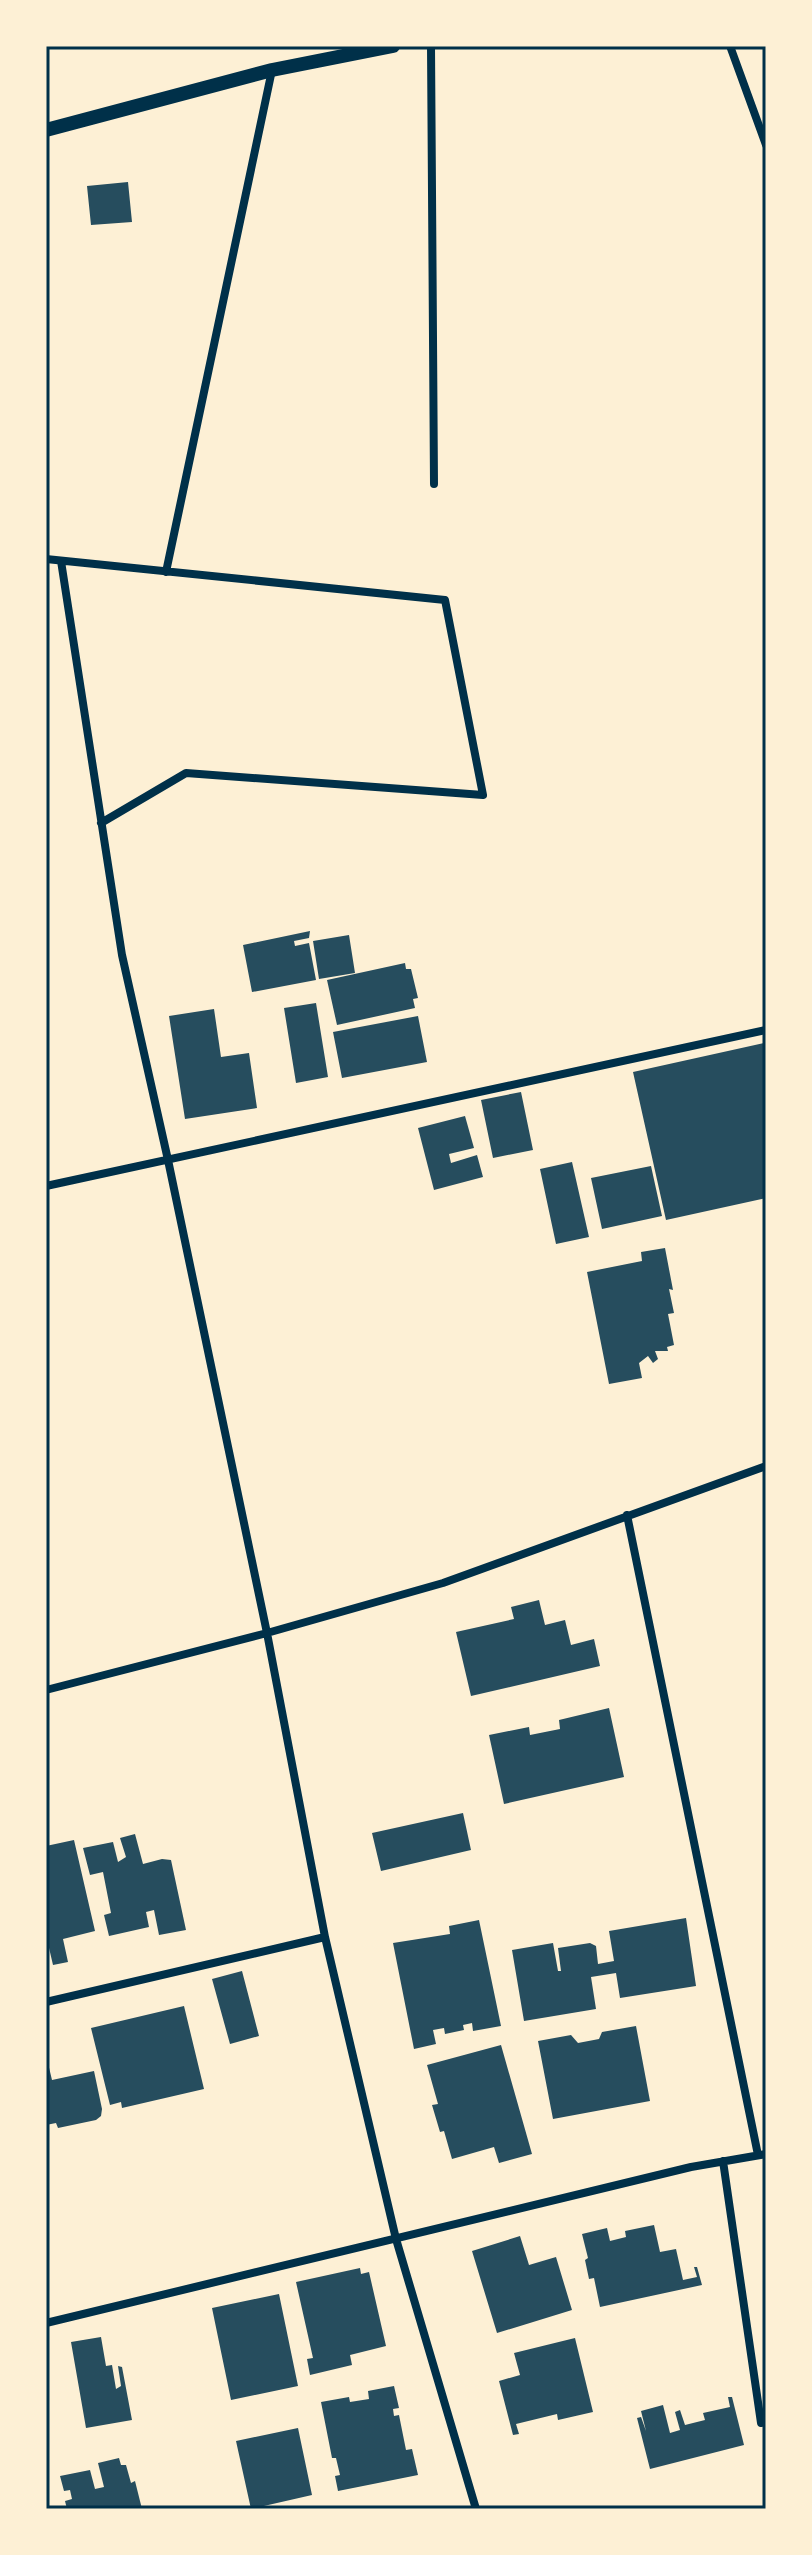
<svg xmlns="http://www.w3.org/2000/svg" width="812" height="2555" font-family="'Nunito Sans',sans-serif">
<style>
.building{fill:#264d5e}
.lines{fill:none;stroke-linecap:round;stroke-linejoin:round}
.minor{stroke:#003049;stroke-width:8}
.tertiary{stroke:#003049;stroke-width:14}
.neatline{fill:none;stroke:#003049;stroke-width:3}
</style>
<rect width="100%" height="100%" fill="#fdf0d5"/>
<!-- building -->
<path class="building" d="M128,182L132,222L91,225L87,186Z
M310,931L309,938L294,941L295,946L309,943L316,980L252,992L243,945Z
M349,935L355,973L319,979L313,941Z
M405,963L406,969H411L418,998L413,999L415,1008L337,1025L327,980Z
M316,1003L328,1077L296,1083L284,1008Z
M214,1009L221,1057L249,1053L257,1108L185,1119L169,1016Z
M418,1016L427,1062L342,1078L333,1032Z
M764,1043L766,1198L666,1220L633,1072Z
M521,1092L533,1150L493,1158L481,1100Z
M465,1116L474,1148L449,1154L451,1163L477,1155L483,1177L434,1190L418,1128Z
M572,1162L589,1237L556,1244L540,1169Z
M651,1166L662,1216L602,1229L591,1178Z
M665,1248L673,1290L669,1289L674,1313L668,1314L674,1345L667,1347L668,1351H655L658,1359L653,1363L648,1356L639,1363L642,1378L609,1384L587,1272L642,1261L641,1252Z
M539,1600L545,1625L565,1620L571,1645L594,1639L600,1666L471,1696L456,1632L514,1619L511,1607Z
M609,1708L624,1777L504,1804L489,1735L529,1727L530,1735L560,1729L559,1720Z
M463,1813L471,1850L381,1871L372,1833Z
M135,1834L143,1864L162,1859L171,1860L186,1930L159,1935L154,1910L146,1912L149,1927L109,1936L104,1915L111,1913L103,1872L90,1875L83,1848L113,1842L118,1862L126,1857L120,1838Z
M74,1840L95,1931L63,1939L68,1962L53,1965L46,1935V1846Z
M686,1918L696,1986L620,1998L616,1973L591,1977L596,2009L524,2021L512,1950L553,1943L558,1971H561L558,1948L590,1943L596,1946L598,1964L614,1961L609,1931Z
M479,1920L501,2026L473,2031L472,2023L463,2025L464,2030L445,2034L444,2028L433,2030L436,2044L414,2049L393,1943L450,1934L449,1926Z
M242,1971L259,2036L230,2044L212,1979Z
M184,2006L204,2089L122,2108L121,2102L110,2105L91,2028Z
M636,2026L650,2101L553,2119L538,2041L571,2035L578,2043L599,2039L602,2032Z
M501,2045L532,2154L499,2163L494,2147L452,2159L444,2131L440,2132L432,2105L438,2104L427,2065Z
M46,2055L52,2080L94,2071L102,2109L101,2116L96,2120L58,2128L56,2123L46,2125Z
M654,2225L660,2252L676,2249L683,2280L697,2277L694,2267H697L702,2285L600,2307L594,2278L589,2279L585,2260L588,2258L582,2234L607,2228L610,2241L626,2237L625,2231Z
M520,2236L529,2265L556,2257L572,2310L497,2333L472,2251Z
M360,2268L361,2274L369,2272L386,2346L350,2355L352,2365L310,2375L307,2359L313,2358L296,2282Z
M279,2294L298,2386L231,2400L212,2308Z
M101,2337L106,2366L112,2365L116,2389L121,2386L118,2366L122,2367L132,2420L86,2428L71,2342Z
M575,2338L593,2412L558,2420L557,2414L516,2424L519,2434L513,2435L499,2381L520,2375L514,2353Z
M394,2386L399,2408L393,2409L394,2416L399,2415L406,2450L412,2449L418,2475L338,2491L335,2476L340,2475L336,2458H332L321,2402L349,2397L350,2402L369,2399L368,2391Z
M728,2397H732L744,2445L650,2469L637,2418L641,2417L646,2431L641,2411L663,2405L670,2433L680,2430L675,2412L680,2410L685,2425L705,2420L703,2413L730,2407Z
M298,2428L312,2495L251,2509L236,2441Z
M119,2458L121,2465H126L131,2483L135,2481L142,2509H67L65,2501L72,2499L70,2490L64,2491L60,2476L90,2470L95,2489L104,2487L98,2463Z"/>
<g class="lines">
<!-- minor -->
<path class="minor" d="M431,46L434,484
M730,46L766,145
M46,559L445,600L483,795L186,773L101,823
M61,561L122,955L168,1160L267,1633L325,1937L396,2239L476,2509
M166,572L272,70
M46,1186L766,1030
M627,1515L758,2155
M46,1690L267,1633L443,1583L766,1466
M46,2002L325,1937
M723,2161L761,2423
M46,2323L691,2167L766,2154"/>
<!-- tertiary -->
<path class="tertiary" d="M46,130L272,70L393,46"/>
</g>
<!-- border -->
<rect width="812" height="2555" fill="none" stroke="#fdf0d5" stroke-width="96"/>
<rect x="48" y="48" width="716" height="2459" class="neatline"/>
</svg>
